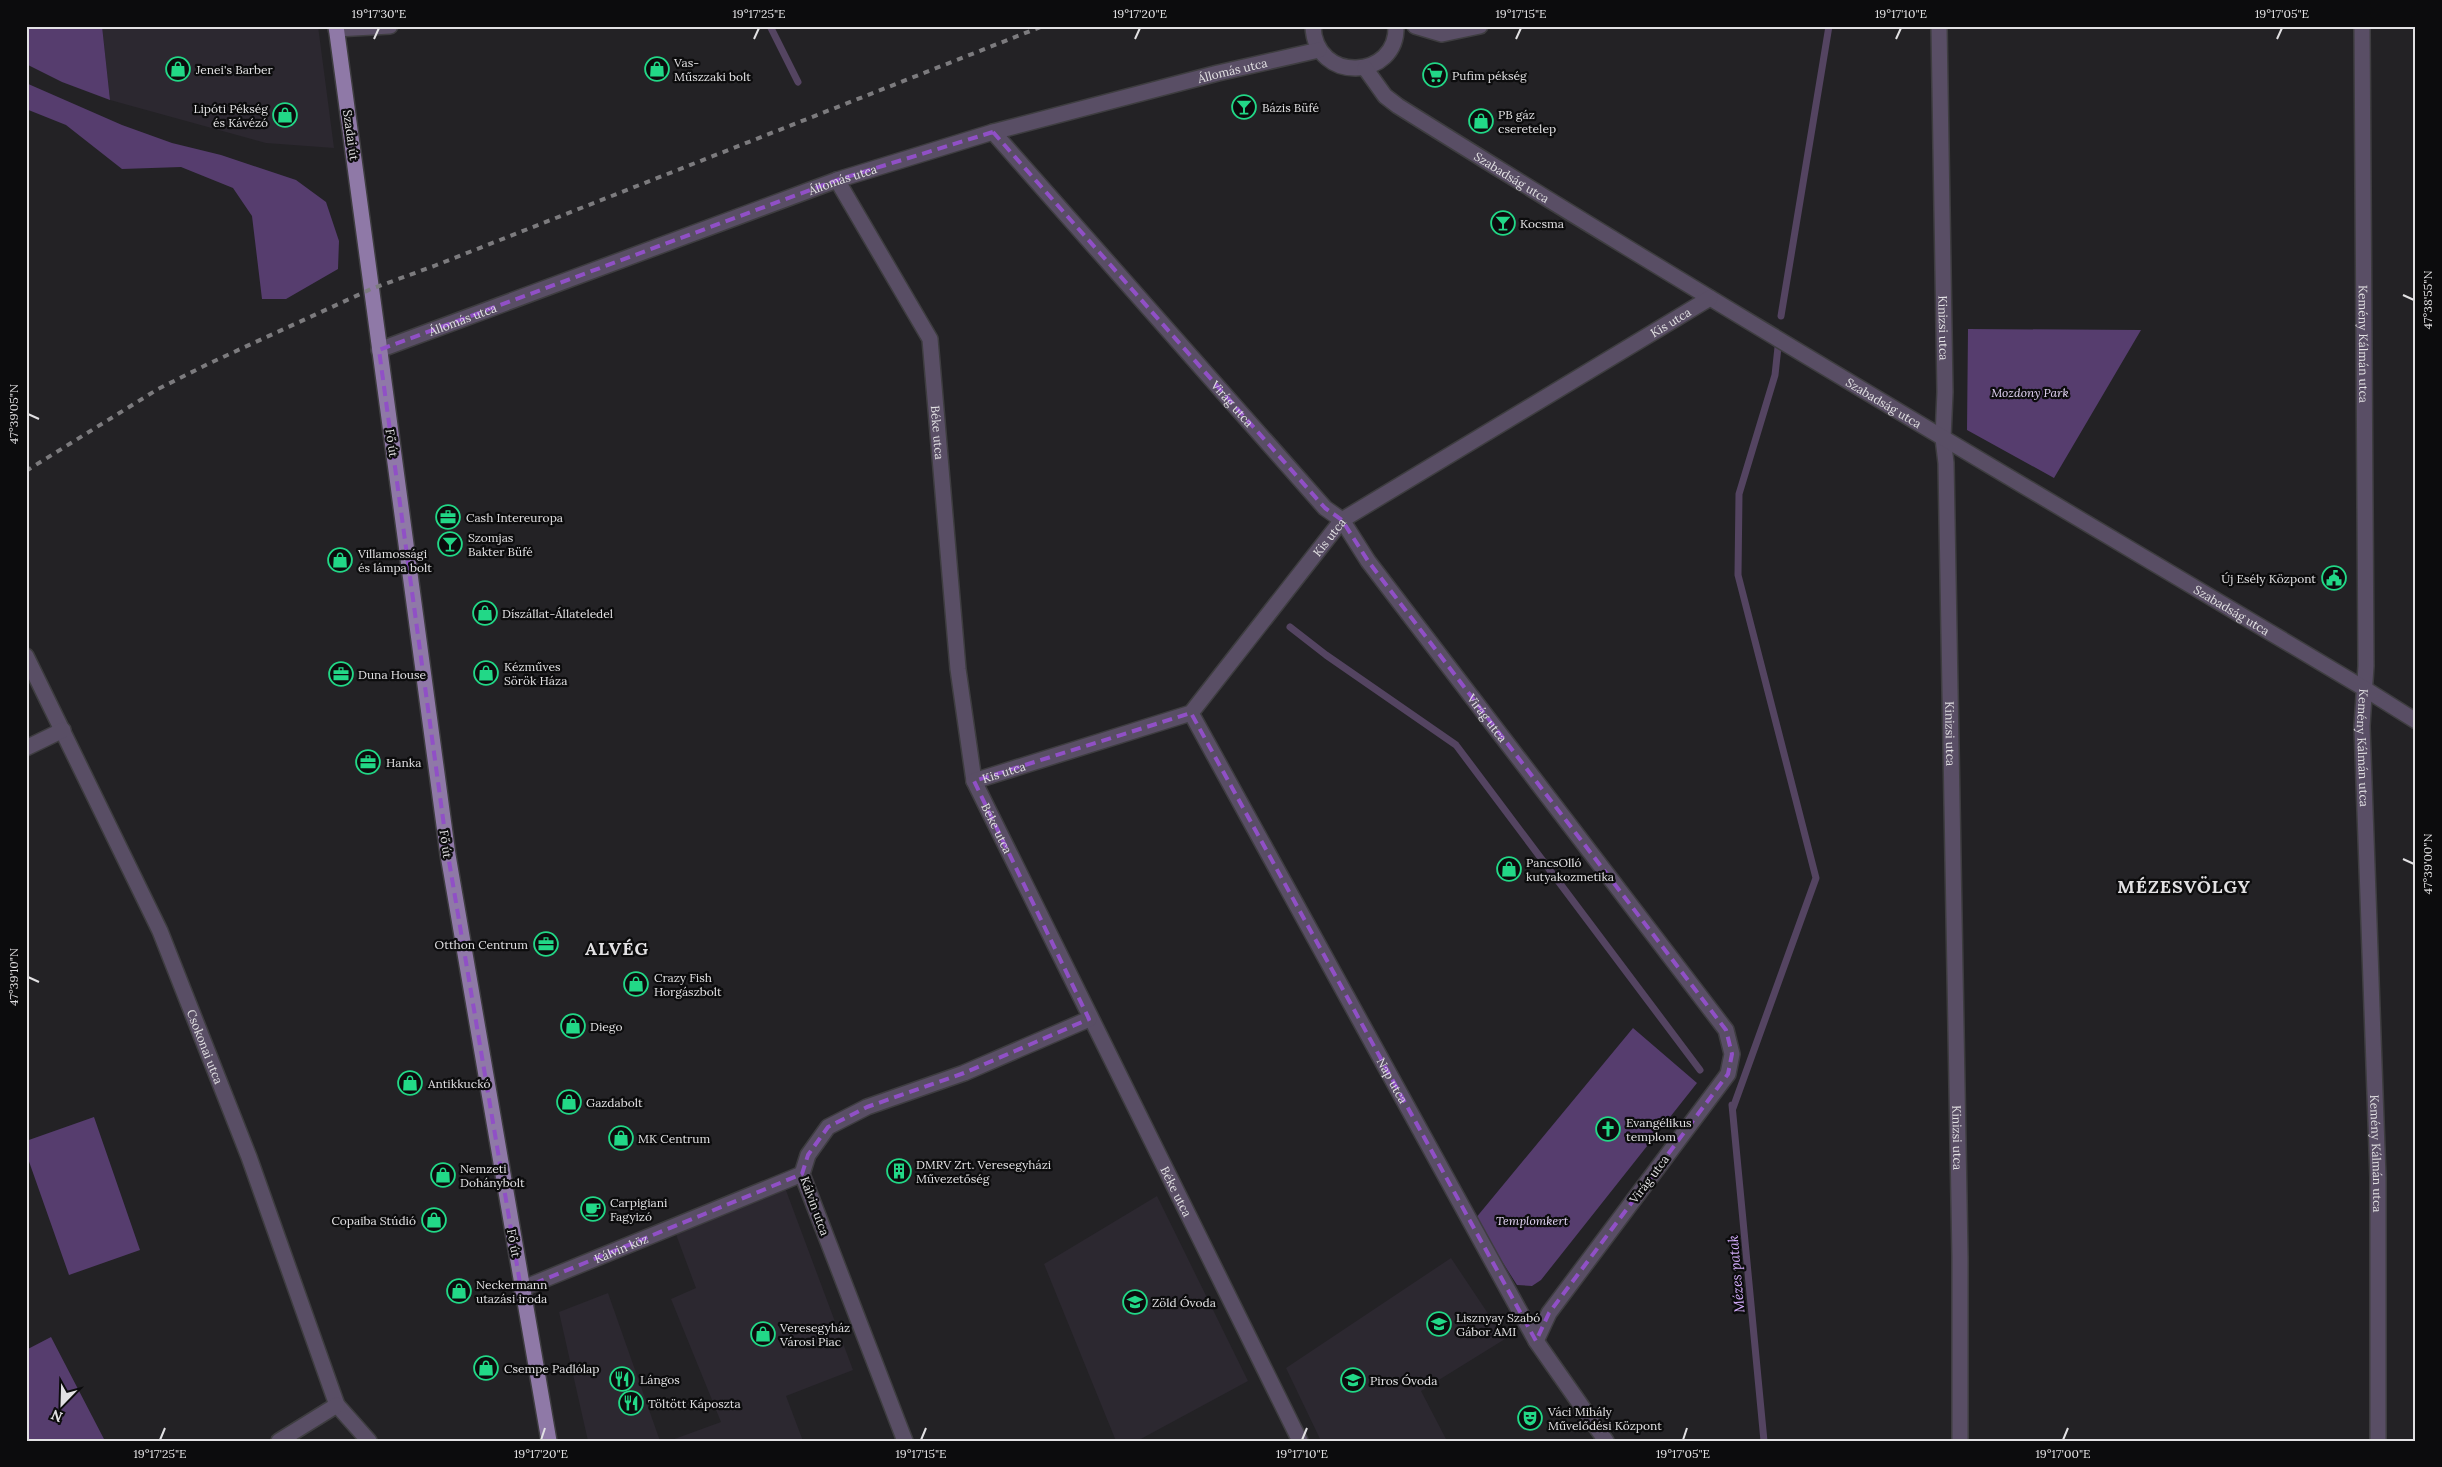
<svg xmlns="http://www.w3.org/2000/svg" width="2442" height="1467" viewBox="0 0 2442 1467" font-family="Lora,serif">
  <rect width="100%" height="100%" fill="#232225"/>
  <path fill="#2c2830" d="M 102,26 L 318,26 L 334,148 L 266,143 L 110,100 Z
    M 784,1185 L 853,1370 L 786,1396 L 803,1441 L 669,1441 L 721,1422 L 671,1299 L 696,1288 L 674,1229 Z
    M 1157,1196 L 1248,1381 L 1137,1441 L 1116,1441 L 1044,1264 Z
    M 1451,1258 L 1505,1339 L 1421,1391 L 1447,1441 L 1321,1441 L 1286,1368 Z
    M 608,1293 L 660,1441 L 588,1441 L 559,1312 Z"/>
  <path fill="#563d6e" d="M 26,26 L 102,26 L 110,100 L 62,82 L 26,64 Z
    M 26,83 L 122,125 L 172,143 L 221,155 L 296,180 L 326,202 L 339,241 L 338,269 L 286,299 L 262,299 L 252,216 L 233,188 L 181,167 L 122,169 L 66,125 L 26,109 Z
    M 1968,329 L 2141,330 L 2054,478 L 1967,430 Z
    M 1633,1028 L 1697,1083 L 1541,1280 L 1532,1286 L 1517,1285 L 1475,1219 Z
    M 94,1117 L 140,1250 L 69,1275 L 26,1153 L 26,1141 Z
    M 51,1337 L 105,1441 L 26,1441 L 26,1350 Z"/>
  <g fill="none" stroke-linecap="round" stroke-linejoin="round">
    <path stroke="#544461" stroke-width="7" d="M 770,26 L 798,82
      M 1781,316 L 1829,26
      M 1290,627 L 1326,655 L 1456,745 L 1700,1070
      M 1732,1105 L 1764,1441
      M 1733,1108 L 1816,878 L 1738,575 L 1739,494 L 1775,375 L 1778,347"/>
    <g stroke="#3e3d40" stroke-width="18">
      <g id="minor">
        <path d="M 1313,26 C 1315,84 1398,80 1396,26"/>
        <path d="M 1415,26 L 1442,34 L 1480,26"/>
        <path id="s1" d="M 1939,26 L 1945,392 L 1943,438 L 1946,463 L 1960,1257 L 1960,1441"/>
        <path id="s2" d="M 2362,26 L 2366,666 L 2362,726 L 2378,1178 L 2378,1441"/>
        <path d="M 336,29 L 390,26"/>
        <path id="s3" d="M 1365,68 L 1385,96 L 1398,106 C 1717,306 2042,496 2365,689 L 2416,721"/>
        <path id="s4" d="M 993,132 L 1325,508 L 1342,520 L 1368,561 L 1726,1030 L 1732,1054 L 1728,1074 L 1549,1313 L 1536,1341"/>
        <path id="s5" d="M 837,180 L 930,339 L 958,669 L 974,781 L 1300,1441"/>
        <path id="s6" d="M 379,350 L 837,180 L 993,132 L 1218,73 L 1319,50"/>
        <path id="s7" d="M 26,656 L 160,931 L 249,1157 L 337,1405 L 369,1441"/>
        <path id="s8" d="M 1191,713 L 1536,1341 L 1606,1441"/>
        <path d="M 26,748 L 63,730"/>
        <path id="s9" d="M 974,781 L 1191,713 L 1342,520 L 1710,298"/>
        <path id="s10" d="M 521,1289 L 802,1174"/>
        <path d="M 279,1441 L 337,1405"/>
        <path d="M 905,1441 L 802,1174 L 808,1155 L 828,1127 L 867,1107 L 964,1073 L 1089,1019"/>
      </g>
    </g>
    <g stroke="#3e3d40" stroke-width="18">
      <path id="major" d="M 336,26 L 448,855 L 549,1441"/>
    </g>
    <use href="#minor" stroke="#594e65" stroke-width="15"/>
    <use href="#major" stroke="#8f79a7" stroke-width="15"/>
    <path stroke="#7c7b7e" stroke-width="4" stroke-dasharray="6 6" stroke-linecap="butt" d="M 26,471 L 158,389 L 210,363 L 371,289 L 434,266 L 1043,26"/>
  </g>
  <path fill="none" stroke="#9050c6" stroke-width="4" stroke-dasharray="10 6" stroke-linejoin="round" d="M 993,132 L 1325,508 L 1342,520 L 1368,561 L 1726,1030 L 1732,1054 L 1728,1074 L 1549,1313 L 1536,1341 L 1191,713 L 974,781 L 1089,1019 L 964,1073 L 867,1107 L 828,1127 L 808,1155 L 802,1174 L 521,1289 L 448,855 L 379,350 L 837,180 Z"/>
  <path fill="none" stroke="#e2e1e3" stroke-width="2" d="M 374,39 L 379,28M 754,39 L 759,28M 1135,39 L 1140,28M 1516,39 L 1521,28M 1896,39 L 1901,28M 2277,39 L 2282,28M 2403,295 L 2414,300M 28,414 L 39,419M 2403,859 L 2414,864M 28,977 L 39,982M 160,1440 L 165,1428M 541,1440 L 545,1428M 921,1440 L 926,1428M 1302,1440 L 1307,1428M 1683,1440 L 1687,1428M 2063,1440 L 2068,1428"/>
  <defs>
    <g id="shop-ring" transform="scale(1.25)"><circle r="9.5" fill="#0c0c0d" stroke="#22d887" stroke-width="1.5"/><path d="M-5-2.5h2.3a2.7 3.5 0 0 1 5.4 0H5L5.5 6h-11ZM-1.5-2.5h3a1.5 2.3 0 0 0-3 0Z" fill="#22d887"/></g>
    <g id="supermarket-ring" transform="scale(1.25)"><circle r="9.5" fill="#0c0c0d" stroke="#22d887" stroke-width="1.5"/><path d="M-6-5.5h2.5l.6 2H6L4.5 2H-2.5L-4.4-4H-6ZM-1.5 3.2a1.3 1.3 0 1 0 .1 0ZM3 3.2a1.3 1.3 0 1 0 .1 0Z" fill="#22d887"/></g>
    <g id="bar-ring" transform="scale(1.25)"><circle r="9.5" fill="#0c0c0d" stroke="#22d887" stroke-width="1.5"/><path d="M-6-5H6L.8 .8V4.5H3.5V6h-7V4.5H-.8V.8Z" fill="#22d887"/></g>
    <g id="office-ring" transform="scale(1.25)"><circle r="9.5" fill="#0c0c0d" stroke="#22d887" stroke-width="1.5"/><path d="M-6-3h4V-5.5h4V-3h4V5H-6ZM-1-4.5V-3h2v-1.5ZM-6 0V1H6V0Z" fill="#22d887"/></g>
    <g id="civic-ring" transform="scale(1.25)"><circle r="9.5" fill="#0c0c0d" stroke="#22d887" stroke-width="1.5"/><path d="M-.6-6.5H3V-4.5H.6V-3L4-1V1h2V6H-6V1h2V-1L-.6-3ZM-1.2 2.5V6h2.4V2.5Z" fill="#22d887"/></g>
    <g id="church-ring" transform="scale(1.25)"><circle r="9.5" fill="#0c0c0d" stroke="#22d887" stroke-width="1.5"/><path d="M-1.2-6h2.4v3.5h3.3v2.4h-3.3V6h-2.4V-.1h-3.3v-2.4h3.3Z" fill="#22d887"/></g>
    <g id="building-ring" transform="scale(1.25)"><circle r="9.5" fill="#0c0c0d" stroke="#22d887" stroke-width="1.5"/><path d="M-4-6H4V6H1V3H-1V6H-4ZM-2.5-4.3h1.7v1.8h-1.7ZM.8-4.3h1.7v1.8H.8ZM-2.5-1h1.7V.8h-1.7ZM.8-1h1.7V.8H.8Z" fill="#22d887"/></g>
    <g id="cafe-ring" transform="scale(1.25)"><circle r="9.5" fill="#0c0c0d" stroke="#22d887" stroke-width="1.5"/><path d="M-5.5-4.5H6V0H3Q3 3.5 0 3.5H-2.5Q-5.5 3.5-5.5 0ZM3-3.2v2h1.7v-2ZM-6 4.5H4V6H-6Z" fill="#22d887"/></g>
    <g id="school-ring" transform="scale(1.25)"><circle r="9.5" fill="#0c0c0d" stroke="#22d887" stroke-width="1.5"/><path d="M0-5L7-2L0 1L-7-2ZM-4 1L0 2.5L4 1V4Q0 6-4 4Z" fill="#22d887"/></g>
    <g id="restaurant-ring" transform="scale(1.25)"><circle r="9.5" fill="#0c0c0d" stroke="#22d887" stroke-width="1.5"/><path d="M-5-6h1v4h1v-4h1v4h1v-4h1v5L-1.5 .5V6h-2V.5L-5-1ZM5-6V6H3V1.5H1.5Q1.5-4 5-6Z" fill="#22d887"/></g>
    <g id="theatre-ring" transform="scale(1.25)"><circle r="9.5" fill="#0c0c0d" stroke="#22d887" stroke-width="1.5"/><path d="M-5-5.5Q0-4 5-5.5V0Q5 5 0 6Q-5 5-5 0ZM-3.3-2.5H-1v1.5H-3.3ZM1-2.5H3.3v1.5H1ZM-2.8 1Q0 5.5 2.8 1Z" fill="#22d887"/></g>
  </defs>
  <g fill-rule="evenodd">
    <use href="#shop-ring" x="178" y="69"/>
    <use href="#shop-ring" x="657" y="69"/>
    <use href="#supermarket-ring" x="1435" y="75"/>
    <use href="#bar-ring" x="1244" y="107"/>
    <use href="#shop-ring" x="285" y="115"/>
    <use href="#shop-ring" x="1481" y="121"/>
    <use href="#bar-ring" x="1503" y="223"/>
    <use href="#office-ring" x="448" y="517"/>
    <use href="#bar-ring" x="450" y="544"/>
    <use href="#shop-ring" x="340" y="560"/>
    <use href="#civic-ring" x="2334" y="578"/>
    <use href="#shop-ring" x="485" y="613"/>
    <use href="#shop-ring" x="486" y="673"/>
    <use href="#office-ring" x="341" y="674"/>
    <use href="#office-ring" x="368" y="762"/>
    <use href="#shop-ring" x="1509" y="869"/>
    <use href="#office-ring" x="546" y="944"/>
    <use href="#shop-ring" x="636" y="984"/>
    <use href="#shop-ring" x="573" y="1026"/>
    <use href="#shop-ring" x="410" y="1083"/>
    <use href="#shop-ring" x="569" y="1102"/>
    <use href="#church-ring" x="1608" y="1129"/>
    <use href="#shop-ring" x="621" y="1138"/>
    <use href="#building-ring" x="899" y="1171"/>
    <use href="#shop-ring" x="443" y="1175"/>
    <use href="#cafe-ring" x="593" y="1209"/>
    <use href="#shop-ring" x="434" y="1220"/>
    <use href="#shop-ring" x="459" y="1291"/>
    <use href="#school-ring" x="1135" y="1302"/>
    <use href="#school-ring" x="1439" y="1324"/>
    <use href="#shop-ring" x="763" y="1334"/>
    <use href="#shop-ring" x="486" y="1368"/>
    <use href="#restaurant-ring" x="622" y="1379"/>
    <use href="#school-ring" x="1353" y="1380"/>
    <use href="#restaurant-ring" x="631" y="1403"/>
    <use href="#theatre-ring" x="1530" y="1418"/>
  </g>
  <g text-anchor="middle" dominant-baseline="central" stroke-width="4.5" stroke-linejoin="round" paint-order="stroke">
    <g font-size="12" fill="#e2e1e3" stroke="#0c0c0d" text-anchor="start">
      <text x="674" y="62">Vas-<tspan x="674" dy="14">Műszzaki bolt</tspan></text>
      <text x="196" y="69">Jenei's Barber</text>
      <text x="1452" y="75">Pufim pékség</text>
      <text x="1262" y="107">Bázis Büfé</text>
      <text x="268" y="108" text-anchor="end">Lipóti Pékség<tspan x="268" dy="14">és Kávézó</tspan></text>
      <text x="1498" y="114">PB gáz<tspan x="1498" dy="14">cseretelep</tspan></text>
      <text x="1520" y="223">Kocsma</text>
      <text x="466" y="517">Cash Intereuropa</text>
      <text x="468" y="537">Szomjas<tspan x="468" dy="14">Bakter Büfé</tspan></text>
      <text x="358" y="553">Villamossági<tspan x="358" dy="14">és lámpa bolt</tspan></text>
      <text x="2316" y="578" text-anchor="end">Új Esély Központ</text>
      <text x="502" y="613">Díszállat-Állateledel</text>
      <text x="504" y="666">Kézműves<tspan x="504" dy="14">Sörök Háza</tspan></text>
      <text x="358" y="674">Duna House</text>
      <text x="386" y="762">Hanka</text>
      <text x="1526" y="862">PancsOlló<tspan x="1526" dy="14">kutyakozmetika</tspan></text>
      <text x="528" y="944" text-anchor="end">Otthon Centrum</text>
      <text x="654" y="977">Crazy Fish<tspan x="654" dy="14">Horgászbolt</tspan></text>
      <text x="590" y="1026">Diego</text>
      <text x="428" y="1083">Antikkuckó</text>
      <text x="586" y="1102">Gazdabolt</text>
      <text x="1626" y="1122">Evangélikus<tspan x="1626" dy="14">templom</tspan></text>
      <text x="638" y="1138">MK Centrum</text>
      <text x="916" y="1164">DMRV Zrt. Veresegyházi<tspan x="916" dy="14">Művezetőség</tspan></text>
      <text x="460" y="1168">Nemzeti<tspan x="460" dy="14">Dohánybolt</tspan></text>
      <text x="610" y="1202">Carpigiani<tspan x="610" dy="14">Fagyizó</tspan></text>
      <text x="416" y="1220" text-anchor="end">Copaiba Stúdió</text>
      <text x="476" y="1284">Neckermann<tspan x="476" dy="14">utazási iroda</tspan></text>
      <text x="1152" y="1302">Zöld Óvoda</text>
      <text x="1456" y="1317">Lisznyay Szabó<tspan x="1456" dy="14">Gábor AMI</tspan></text>
      <text x="780" y="1327">Veresegyház<tspan x="780" dy="14">Városi Piac</tspan></text>
      <text x="504" y="1368">Csempe Padlólap</text>
      <text x="640" y="1379">Lángos</text>
      <text x="1370" y="1380">Piros Óvoda</text>
      <text x="648" y="1403">Töltött Káposzta</text>
      <text x="1548" y="1411">Váci Mihály<tspan x="1548" dy="14">Művelődési Központ</tspan></text>
    </g>
    <g font-size="12" fill="#e2e1e3" stroke="#0c0c0d">
      <text stroke="none"><textPath href="#s6" startOffset="899">Állomás utca</textPath></text>
      <text transform="translate(351 135) rotate(82)">Szadai út</text>
      <text stroke="none"><textPath href="#s3" startOffset="185">Szabadság utca</textPath></text>
      <text stroke="none"><textPath href="#s6" startOffset="494">Állomás utca</textPath></text>
      <text stroke="none"><textPath href="#s6" startOffset="89">Állomás utca</textPath></text>
      <text stroke="none"><textPath href="#s9" startOffset="856">Kis utca</textPath></text>
      <text stroke="none"><textPath href="#s1" startOffset="302">Kinizsi utca</textPath></text>
      <text stroke="none"><textPath href="#s2" startOffset="318">Kemény Kálmán utca</textPath></text>
      <text stroke="none"><textPath href="#s3" startOffset="620">Szabadság utca</textPath></text>
      <text stroke="none"><textPath href="#s4" startOffset="362">Virág utca</textPath></text>
      <text stroke="none"><textPath href="#s5" startOffset="278">Béke utca</textPath></text>
      <text transform="translate(392 443) rotate(82)">Fő út</text>
      <text stroke="none"><textPath href="#s9" startOffset="451">Kis utca</textPath></text>
      <text stroke="none"><textPath href="#s3" startOffset="1025">Szabadság utca</textPath></text>
      <text stroke="none"><textPath href="#s4" startOffset="768">Virág utca</textPath></text>
      <text stroke="none"><textPath href="#s1" startOffset="708">Kinizsi utca</textPath></text>
      <text stroke="none"><textPath href="#s2" startOffset="722">Kemény Kálmán utca</textPath></text>
      <text stroke="none"><textPath href="#s9" startOffset="31">Kis utca</textPath></text>
      <text stroke="none"><textPath href="#s5" startOffset="681">Béke utca</textPath></text>
      <text transform="translate(446 844) rotate(82)">Fő út</text>
      <text stroke="none"><textPath href="#s7" startOffset="430">Csokonai utca</textPath></text>
      <text stroke="none"><textPath href="#s8" startOffset="419">Nap utca</textPath></text>
      <text stroke="none"><textPath href="#s1" startOffset="1112">Kinizsi utca</textPath></text>
      <text stroke="none"><textPath href="#s2" startOffset="1128">Kemény Kálmán utca</textPath></text>
      <text transform="translate(1649 1179) rotate(-53)">Virág utca</text>
      <text stroke="none"><textPath href="#s5" startOffset="1086">Béke utca</textPath></text>
      <text transform="translate(815 1206) rotate(70)">Kálvin utca</text>
      <text transform="translate(514 1243) rotate(80)">Fő út</text>
      <text stroke="none"><textPath href="#s10" startOffset="108">Kálvin köz</textPath></text>
    </g>
    <g font-size="12" font-style="italic" fill="#e4d5f5" stroke="#0c0c0d">
      <text x="2030" y="392">Mozdony Park</text>
      <text x="1532" y="1220">Templomkert</text>
    </g>
    <g font-size="14" font-style="italic" fill="#d3acfb" stroke="#0c0c0d">
      <text transform="translate(1736 1274) rotate(-95)">Mézes patak</text>
    </g>
    <g font-size="18" font-weight="bold" letter-spacing="1" fill="#e2e1e3" stroke="#0c0c0d">
      <text x="2184" y="886">MÉZESVÖLGY</text>
      <text x="617" y="948">ALVÉG</text>
    </g>
  </g>
  <rect width="2442" height="1467" fill="none" stroke="#0c0c0d" stroke-width="55"/>
  <g transform="translate(62 1404) rotate(203)" stroke="#0c0c0d" stroke-width="4" paint-order="stroke">
  <path d="M0-4L9 19L0 12L-9 19Z" fill="#e2e1e3"/>
  <text y="-8" font-size="14" font-weight="bold" text-anchor="middle" fill="#e2e1e3">N</text>
  </g>
  <rect x="28" y="28" width="2386" height="1412" fill="none" stroke="#e2e1e3" stroke-width="2"/>
  <g font-size="12" text-anchor="middle" fill="#e2e1e3">
    <text x="379" y="18">19°17'30"E</text>
    <text x="759" y="18">19°17'25"E</text>
    <text x="1140" y="18">19°17'20"E</text>
    <text x="1521" y="18">19°17'15"E</text>
    <text x="1901" y="18">19°17'10"E</text>
    <text x="2282" y="18">19°17'05"E</text>
    <text transform="translate(2428 300) rotate(-90)" y="4">47°38'55"N</text>
    <text transform="translate(14 414) rotate(-90)" y="4">47°39'05"N</text>
    <text transform="translate(2428 864) rotate(-90)" y="4">47°39'00"N</text>
    <text transform="translate(14 977) rotate(-90)" y="4">47°39'10"N</text>
    <text x="160" y="1458">19°17'25"E</text>
    <text x="541" y="1458">19°17'20"E</text>
    <text x="921" y="1458">19°17'15"E</text>
    <text x="1302" y="1458">19°17'10"E</text>
    <text x="1683" y="1458">19°17'05"E</text>
    <text x="2063" y="1458">19°17'00"E</text>
  </g>
</svg>
